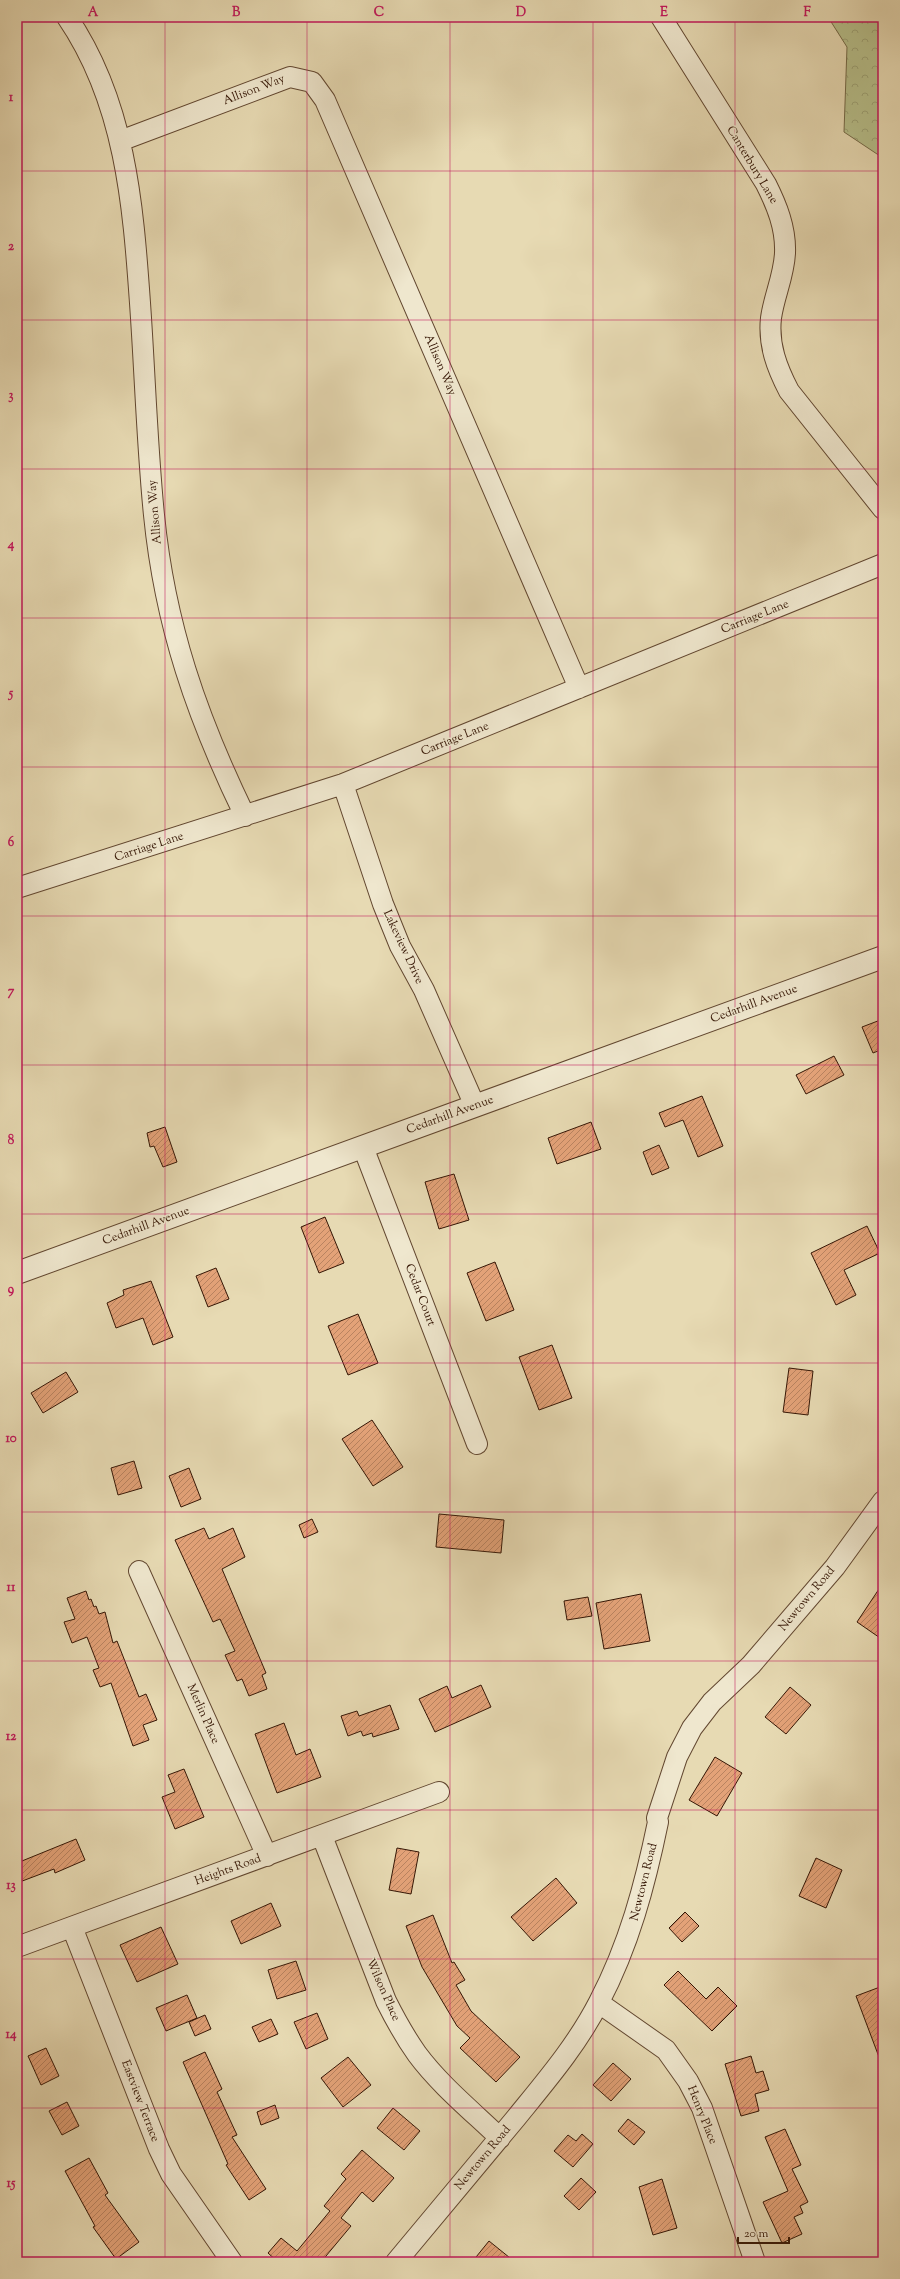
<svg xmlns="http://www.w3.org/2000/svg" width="900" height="2279" viewBox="0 0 900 2279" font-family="'Sorts Mill Goudy',serif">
  <defs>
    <pattern id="forest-crowns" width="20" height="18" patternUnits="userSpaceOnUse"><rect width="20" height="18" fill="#b7bf8b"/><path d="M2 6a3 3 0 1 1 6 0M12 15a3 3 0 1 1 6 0" fill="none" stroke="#9ea376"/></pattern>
    <pattern id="building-hatch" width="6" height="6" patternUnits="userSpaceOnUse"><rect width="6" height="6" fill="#e3a278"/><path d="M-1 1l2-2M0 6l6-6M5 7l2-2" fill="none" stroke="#b98360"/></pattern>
  </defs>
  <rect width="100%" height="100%" fill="#e7dab3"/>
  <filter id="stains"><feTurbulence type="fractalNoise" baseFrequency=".005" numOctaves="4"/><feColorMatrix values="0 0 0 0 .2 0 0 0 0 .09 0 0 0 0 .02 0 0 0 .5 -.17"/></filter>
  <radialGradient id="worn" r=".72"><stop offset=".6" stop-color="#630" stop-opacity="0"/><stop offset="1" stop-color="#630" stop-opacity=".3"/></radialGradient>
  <path fill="url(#forest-crowns)" stroke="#766a48" d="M 828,17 L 883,17 L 883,158 L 844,132 L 847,47 Z"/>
  <path fill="url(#building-hatch)" stroke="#351605" d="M 883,1019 L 883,1049 L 873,1053 L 862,1027 Z
    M 834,1056 L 844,1075 L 806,1094 L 796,1075 Z
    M 702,1096 L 723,1146 L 698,1157 L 683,1120 L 665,1127 L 659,1113 Z
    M 591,1122 L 601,1149 L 557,1164 L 548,1138 Z
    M 165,1127 L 177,1162 L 163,1167 L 154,1146 L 150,1147 L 147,1133 Z
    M 659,1145 L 669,1168 L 652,1175 L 643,1152 Z
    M 454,1174 L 469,1220 L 439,1229 L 425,1182 Z
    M 325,1217 L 344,1263 L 319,1273 L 301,1227 Z
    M 867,1226 L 880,1253 L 844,1270 L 856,1295 L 836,1305 L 811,1253 Z
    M 495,1262 L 514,1310 L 486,1321 L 467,1273 Z
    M 216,1268 L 229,1299 L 208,1307 L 196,1276 Z
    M 151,1281 L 173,1337 L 153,1345 L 143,1318 L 116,1328 L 107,1303 L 124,1295 L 123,1290 Z
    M 358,1314 L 378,1363 L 348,1375 L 328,1326 Z
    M 552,1345 L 572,1398 L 539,1410 L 519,1357 Z
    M 789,1368 L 813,1371 L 808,1415 L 783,1412 Z
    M 66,1372 L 78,1392 L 43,1413 L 31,1393 Z
    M 372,1420 L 403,1467 L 373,1486 L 342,1439 Z
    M 134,1461 L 142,1488 L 118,1495 L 111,1468 Z
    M 189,1468 L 201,1499 L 181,1507 L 169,1476 Z
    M 439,1514 L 504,1520 L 501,1553 L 436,1547 Z
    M 312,1519 L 318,1532 L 304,1538 L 299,1525 Z
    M 204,1528 L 209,1539 L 233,1528 L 245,1557 L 222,1569 L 266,1673 L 262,1675 L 267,1689 L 249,1696 L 242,1679 L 237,1681 L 225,1655 L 235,1651 L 220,1619 L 213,1622 L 175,1540 Z
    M 883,1583 L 883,1640 L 857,1622 Z
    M 86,1591 L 89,1600 L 91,1599 L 94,1607 L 96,1606 L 99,1614 L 105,1612 L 113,1643 L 117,1641 L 139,1697 L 146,1694 L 157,1720 L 143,1725 L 149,1740 L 133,1746 L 111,1683 L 100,1687 L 93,1670 L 99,1668 L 87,1637 L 72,1643 L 64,1622 L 75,1619 L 67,1598 Z
    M 641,1594 L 650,1641 L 604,1649 L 596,1603 Z
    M 588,1597 L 592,1616 L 567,1620 L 564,1601 Z
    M 481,1685 L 491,1707 L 435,1732 L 419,1699 L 447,1686 L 452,1698 Z
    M 790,1687 L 811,1705 L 786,1734 L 765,1717 Z
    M 390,1705 L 399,1729 L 373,1737 L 372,1733 L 363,1736 L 361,1731 L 348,1736 L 341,1716 L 357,1711 L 359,1716 Z
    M 284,1723 L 296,1755 L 310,1749 L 321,1777 L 277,1793 L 255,1734 Z
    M 715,1757 L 742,1773 L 717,1816 L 689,1800 Z
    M 184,1769 L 204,1817 L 175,1829 L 162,1797 L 175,1792 L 168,1775 Z
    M 76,1839 L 85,1860 L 55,1873 L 54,1869 L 17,1883 L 17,1863 Z
    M 397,1848 L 419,1852 L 411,1894 L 389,1890 Z
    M 816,1858 L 842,1870 L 826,1908 L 799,1896 Z
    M 556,1878 L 577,1903 L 533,1941 L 511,1917 Z
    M 271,1903 L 281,1926 L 241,1944 L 231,1921 Z
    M 685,1912 L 699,1926 L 682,1942 L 669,1928 Z
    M 433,1915 L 452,1963 L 454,1962 L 465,1980 L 456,1985 L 471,2011 L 520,2057 L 496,2082 L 460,2048 L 470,2038 L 457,2026 L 422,1967 L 406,1926 Z
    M 161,1927 L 178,1964 L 137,1982 L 120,1945 Z
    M 296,1961 L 306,1990 L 277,1999 L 268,1970 Z
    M 678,1971 L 706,1999 L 718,1987 L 737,2006 L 712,2031 L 664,1985 Z
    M 880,1987 L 883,1995 L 882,2065 L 856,1996 Z
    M 187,1995 L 197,2018 L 166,2031 L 156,2008 Z
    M 317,2013 L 328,2039 L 306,2049 L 294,2022 Z
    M 205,2015 L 211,2029 L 195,2036 L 189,2022 Z
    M 271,2019 L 278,2034 L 259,2042 L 252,2027 Z
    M 46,2048 L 59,2076 L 41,2085 L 28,2056 Z
    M 205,2052 L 222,2089 L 217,2092 L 237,2135 L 232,2137 L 266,2189 L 249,2200 L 226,2165 L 228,2164 L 183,2062 Z
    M 751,2056 L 756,2073 L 763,2071 L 769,2090 L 755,2094 L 759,2111 L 741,2116 L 725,2064 Z
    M 348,2057 L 371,2085 L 343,2107 L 321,2078 Z
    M 613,2063 L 631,2079 L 611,2101 L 593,2085 Z
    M 67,2102 L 79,2126 L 62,2135 L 49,2111 Z
    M 275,2105 L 279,2118 L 261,2125 L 257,2112 Z
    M 393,2108 L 420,2131 L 404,2150 L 377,2128 Z
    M 628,2119 L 645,2132 L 634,2145 L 618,2131 Z
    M 785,2129 L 801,2165 L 792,2169 L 808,2202 L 800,2206 L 803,2213 L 794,2217 L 802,2234 L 782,2243 L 763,2202 L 788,2191 L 765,2137 Z
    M 582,2134 L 593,2144 L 573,2167 L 554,2151 L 568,2135 L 576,2141 Z
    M 362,2150 L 394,2178 L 373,2202 L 362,2192 L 341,2218 L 351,2226 L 321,2262 L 278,2262 L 268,2253 L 281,2238 L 297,2251 L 330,2211 L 324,2206 L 346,2179 L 341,2174 Z
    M 89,2158 L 108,2193 L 105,2195 L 139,2242 L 116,2259 L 93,2227 L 95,2226 L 65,2171 Z
    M 581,2178 L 596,2192 L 579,2210 L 564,2196 Z
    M 662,2179 L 677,2228 L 653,2235 L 639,2187 Z
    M 489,2241 L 515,2262 L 472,2262 Z"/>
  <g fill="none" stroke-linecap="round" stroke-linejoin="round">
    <g stroke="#624730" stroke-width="22">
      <path id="minor" d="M 67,17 C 125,102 133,203 140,303 C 145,374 147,445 154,515 C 165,626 197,717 245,816
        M 661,17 L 766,184 C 777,206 786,228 785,253 C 784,276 774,296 771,318 C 768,345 777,368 789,391 L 883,509
        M 120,141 L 290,77 L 312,82 L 325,100 L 579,688
        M 343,784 L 383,904 L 400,946 L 424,990 L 475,1106
        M 17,888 L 343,784 L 883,564
        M 363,1147 L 477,1444
        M 139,1571 L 267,1856
        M 322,1836 L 386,2001 C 395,2019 405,2037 417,2054 C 440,2085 472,2111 500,2138
        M 72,1927 L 159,2149 L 171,2174 L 232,2262
        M 17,1947 L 439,1792
        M 599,2003 L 666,2050 L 688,2081 L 702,2108 L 755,2262
        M 396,2262 C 436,2214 476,2166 516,2118 C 546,2081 577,2045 599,2002 C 629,1945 645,1885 658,1822 L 657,1818 L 677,1757 L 692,1728 L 712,1702 L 751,1665 L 835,1567 L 883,1501"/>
    </g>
    <g stroke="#624730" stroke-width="24">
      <path id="tertiary" d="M 17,1273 L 883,957"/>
    </g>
    <use href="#minor" stroke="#efe7ce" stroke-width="20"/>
    <use href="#tertiary" stroke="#efe7ce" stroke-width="22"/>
  </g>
  <path fill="none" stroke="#c2185b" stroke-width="1" stroke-opacity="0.55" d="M 165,17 L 165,2262M 307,17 L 307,2262M 450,17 L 450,2262M 593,17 L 593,2262M 735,17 L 735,2262M 17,171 L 883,171M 17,320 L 883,320M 17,469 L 883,469M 17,618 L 883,618M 17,767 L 883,767M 17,916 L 883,916M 17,1065 L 883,1065M 17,1214 L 883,1214M 17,1363 L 883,1363M 17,1512 L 883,1512M 17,1661 L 883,1661M 17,1810 L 883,1810M 17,1959 L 883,1959M 17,2108 L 883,2108"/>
  <g text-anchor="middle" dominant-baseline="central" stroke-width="3" stroke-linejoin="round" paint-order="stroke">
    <g font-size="12" fill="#351605" stroke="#efe7ce">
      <text transform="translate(254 90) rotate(-21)">Allison Way</text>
      <text transform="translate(752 165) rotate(59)">Canterbury Lane</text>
      <text transform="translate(440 365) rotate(67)">Allison Way</text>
      <text transform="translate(155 512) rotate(-95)">Allison Way</text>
      <text transform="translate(755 617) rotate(-22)">Carriage Lane</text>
      <text transform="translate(455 739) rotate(-22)">Carriage Lane</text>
      <text transform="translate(149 847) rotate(-18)">Carriage Lane</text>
      <text transform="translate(403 947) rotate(65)">Lakeview Drive</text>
      <text transform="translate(754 1004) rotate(-20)">Cedarhill Avenue</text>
      <text transform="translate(450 1115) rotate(-20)">Cedarhill Avenue</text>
      <text transform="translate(146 1226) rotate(-20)">Cedarhill Avenue</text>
      <text transform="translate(420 1295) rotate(69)">Cedar Court</text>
      <text transform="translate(807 1599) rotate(-50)">Newtown Road</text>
      <text transform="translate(203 1714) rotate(66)">Merlin Place</text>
      <text transform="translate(228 1870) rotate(-20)">Heights Road</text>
      <text transform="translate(644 1882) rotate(-76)">Newtown Road</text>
      <text transform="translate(383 1990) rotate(66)">Wilson Place</text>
      <text transform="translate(140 2101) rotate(69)">Eastview Terrace</text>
      <text transform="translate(702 2115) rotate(68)">Henry Place</text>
      <text transform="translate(483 2158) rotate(-50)">Newtown Road</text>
    </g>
  </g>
  <rect width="900" height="2279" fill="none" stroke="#e7dab3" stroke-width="44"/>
  <path d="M738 2237v6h51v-6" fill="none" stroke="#351605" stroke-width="2"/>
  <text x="744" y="2237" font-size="12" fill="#351605" stroke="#efe7ce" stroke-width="3" paint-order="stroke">20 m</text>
  <rect x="22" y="22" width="856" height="2235" fill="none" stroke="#c2185b" stroke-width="1.5"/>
  <g font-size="13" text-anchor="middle" font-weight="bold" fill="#c2185b">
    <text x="93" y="16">A</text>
    <text x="236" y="16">B</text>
    <text x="379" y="16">C</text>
    <text x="521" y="16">D</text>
    <text x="664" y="16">E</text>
    <text x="807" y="16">F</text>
    <text x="11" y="101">1</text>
    <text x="11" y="250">2</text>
    <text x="11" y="399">3</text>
    <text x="11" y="548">4</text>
    <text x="11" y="697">5</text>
    <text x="11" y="846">6</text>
    <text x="11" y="995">7</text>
    <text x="11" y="1144">8</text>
    <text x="11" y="1293">9</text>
    <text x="11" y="1442">10</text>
    <text x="11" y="1591">11</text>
    <text x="11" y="1740">12</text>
    <text x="11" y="1889">13</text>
    <text x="11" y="2038">14</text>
    <text x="11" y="2187">15</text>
  </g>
  <rect width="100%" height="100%" filter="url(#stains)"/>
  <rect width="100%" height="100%" fill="url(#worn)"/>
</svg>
